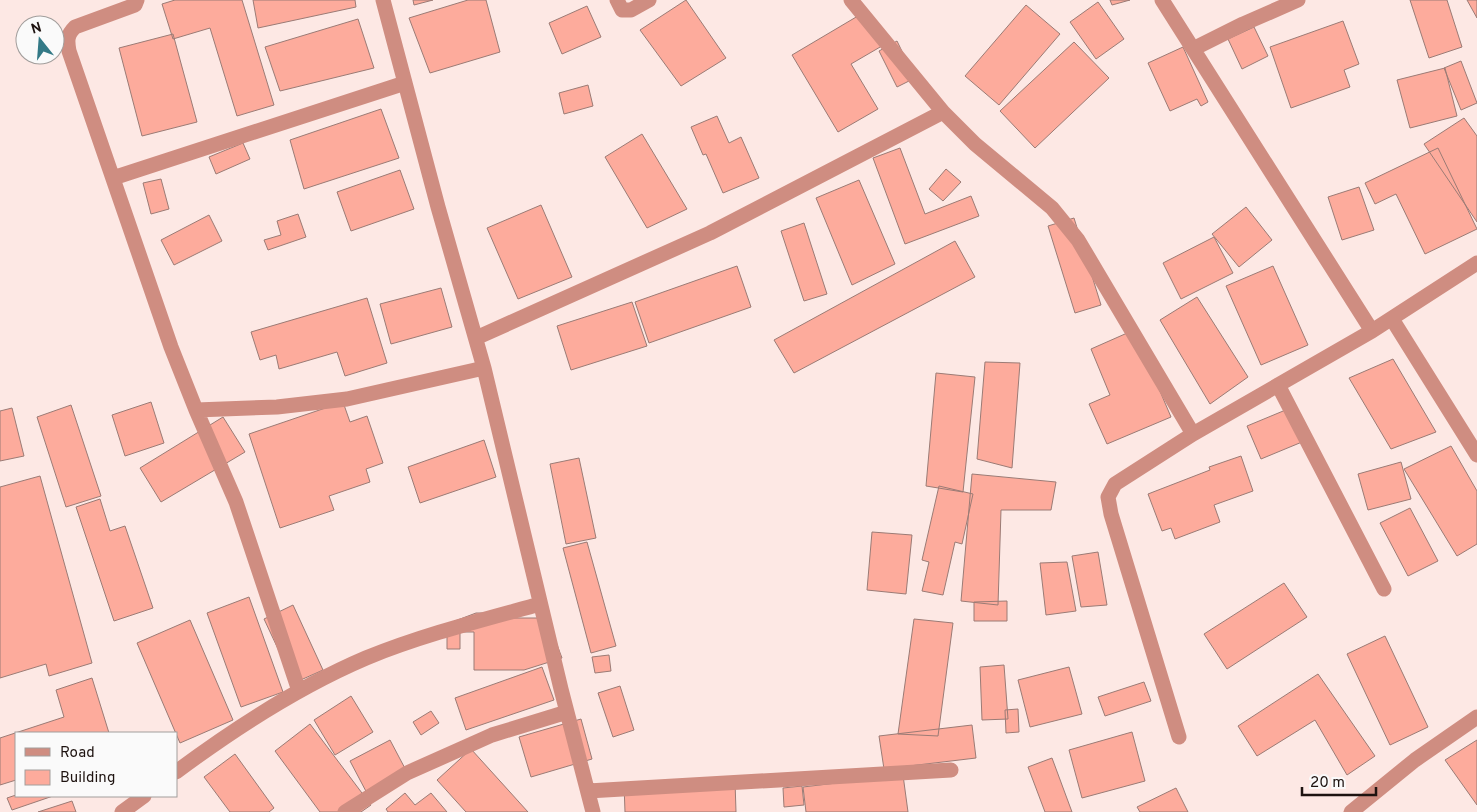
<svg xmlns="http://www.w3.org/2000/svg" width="1477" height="812" viewBox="0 0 1477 812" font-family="Overpass,sans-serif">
  <rect width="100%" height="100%" fill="#fde8e4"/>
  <path fill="#fdab9c" stroke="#9b7b75" d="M 175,0 L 242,0 L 274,105 L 237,116 L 210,28 L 173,39 L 162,4 Z
    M 253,0 L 355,0 L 356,7 L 258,28 Z
    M 413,0 L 433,0 L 414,5 Z
    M 468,0 L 486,0 L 500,52 L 430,73 L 409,18 Z
    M 686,0 L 726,58 L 681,86 L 640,30 Z
    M 1110,0 L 1130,0 L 1112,5 Z
    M 1410,0 L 1447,0 L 1462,47 L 1429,58 Z
    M 1467,0 L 1477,0 L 1477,18 Z
    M 1098,2 L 1124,39 L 1096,59 L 1070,22 Z
    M 1026,5 L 1060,34 L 999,105 L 965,76 Z
    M 587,6 L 601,37 L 562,54 L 549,23 Z
    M 868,10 L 887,43 L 851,64 L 878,109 L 838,132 L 792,55 Z
    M 358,19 L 374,68 L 280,91 L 265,47 Z
    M 1343,21 L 1359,64 L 1344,70 L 1350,87 L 1291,108 L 1270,47 Z
    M 1254,27 L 1268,56 L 1242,69 L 1228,39 Z
    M 173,34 L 197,122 L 142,136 L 119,48 Z
    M 897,41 L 915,78 L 897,87 L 879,51 Z
    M 1074,42 L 1109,78 L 1035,148 L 1000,111 Z
    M 1183,47 L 1208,102 L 1201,106 L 1197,99 L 1170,111 L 1148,63 Z
    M 1461,61 L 1477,103 L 1461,110 L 1444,68 Z
    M 1445,68 L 1457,116 L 1410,128 L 1397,80 Z
    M 588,85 L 593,106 L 564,114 L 559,93 Z
    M 381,109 L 399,158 L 304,189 L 290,140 Z
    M 717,116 L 729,143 L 741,137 L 759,178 L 723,193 L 706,154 L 703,155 L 691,127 Z
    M 1464,118 L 1477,136 L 1477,222 L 1424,144 Z
    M 642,134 L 687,209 L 647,228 L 605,157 Z
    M 243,143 L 250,159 L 216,174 L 209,157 Z
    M 900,148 L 925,214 L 971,196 L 979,216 L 905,244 L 873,158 Z
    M 1438,148 L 1477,229 L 1425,254 L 1396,194 L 1375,204 L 1365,183 Z
    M 946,169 L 961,182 L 943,201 L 929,189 Z
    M 400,170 L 414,209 L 351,231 L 337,192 Z
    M 161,179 L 169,209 L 151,214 L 143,183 Z
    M 859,180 L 895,264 L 852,285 L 816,198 Z
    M 1359,187 L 1374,230 L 1342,240 L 1328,197 Z
    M 541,205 L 572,277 L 518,299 L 487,228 Z
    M 1246,207 L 1272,240 L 1239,267 L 1212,234 Z
    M 298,214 L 306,237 L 268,250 L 264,240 L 281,235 L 277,221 Z
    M 209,215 L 222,241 L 174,265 L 161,240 Z
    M 1074,218 L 1101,305 L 1075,313 L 1048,226 Z
    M 804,223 L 827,294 L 804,301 L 781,231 Z
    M 1214,237 L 1233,273 L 1181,299 L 1163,263 Z
    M 955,241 L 975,277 L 794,373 L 774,340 Z
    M 737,266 L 751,307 L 649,343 L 635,302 Z
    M 1273,266 L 1308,345 L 1261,365 L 1226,286 Z
    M 441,288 L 452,327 L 391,344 L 380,304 Z
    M 1197,297 L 1248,377 L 1210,404 L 1160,320 Z
    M 367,298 L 387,363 L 345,376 L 337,352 L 279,369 L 276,355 L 260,360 L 251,332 Z
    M 632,302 L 647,346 L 571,370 L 557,326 Z
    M 1134,330 L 1171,417 L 1107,444 L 1089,404 L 1110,395 L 1091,349 Z
    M 1393,359 L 1436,432 L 1391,449 L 1349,378 Z
    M 985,362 L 1020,363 L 1012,468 L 977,459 Z
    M 936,373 L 975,377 L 963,492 L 926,486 Z
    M 151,402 L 164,443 L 125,456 L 112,415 Z
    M 343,402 L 350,422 L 367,416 L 383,463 L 366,469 L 370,482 L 329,496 L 334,510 L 280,528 L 249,434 Z
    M 71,405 L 101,496 L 66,507 L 37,417 Z
    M 12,408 L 24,456 L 0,461 L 0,411 Z
    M 1288,409 L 1302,442 L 1261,459 L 1247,426 Z
    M 223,417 L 245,452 L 161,502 L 140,468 Z
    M 484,440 L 496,477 L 420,503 L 408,467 Z
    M 1451,446 L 1477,491 L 1477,544 L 1457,556 L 1404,469 Z
    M 1241,456 L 1253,491 L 1214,505 L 1220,522 L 1175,539 L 1171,528 L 1162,531 L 1148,494 L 1210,470 L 1209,467 Z
    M 579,458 L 596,538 L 566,544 L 550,464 Z
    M 1401,462 L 1411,499 L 1368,510 L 1358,474 Z
    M 972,474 L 1056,482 L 1051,510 L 1001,510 L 998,605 L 961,601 Z
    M 40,476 L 92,663 L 49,676 L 46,664 L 0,678 L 0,487 Z
    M 939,486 L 973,494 L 962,544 L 955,542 L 943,595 L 922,591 L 929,562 L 922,560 Z
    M 100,499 L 110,531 L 125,526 L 153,608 L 114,621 L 76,507 Z
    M 1410,508 L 1438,561 L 1408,576 L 1380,523 Z
    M 872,532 L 912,535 L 906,594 L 867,590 Z
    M 587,542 L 616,646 L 591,653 L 563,548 Z
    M 1098,552 L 1107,605 L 1081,607 L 1072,556 Z
    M 1067,562 L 1076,611 L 1046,615 L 1040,563 Z
    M 1284,583 L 1307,617 L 1227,669 L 1204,634 Z
    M 249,597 L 283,692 L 241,707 L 207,613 Z
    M 1007,601 L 1007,621 L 974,621 L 974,602 Z
    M 293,605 L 323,670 L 294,683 L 264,619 Z
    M 476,613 L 500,613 L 486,618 L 547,618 L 562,658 L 524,670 L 474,670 L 474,632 L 460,632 L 460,649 L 447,649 L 447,624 Z
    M 914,619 L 953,623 L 938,736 L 898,734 Z
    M 190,620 L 233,720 L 180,743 L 137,643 Z
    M 1385,636 L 1428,727 L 1390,745 L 1347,654 Z
    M 609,655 L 611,671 L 595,673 L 592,657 Z
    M 1004,665 L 1008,719 L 982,720 L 980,667 Z
    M 542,667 L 554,700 L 466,730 L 455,698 Z
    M 1069,667 L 1082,714 L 1030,727 L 1018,680 Z
    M 1318,674 L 1375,756 L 1347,775 L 1315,720 L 1257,756 L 1238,726 Z
    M 92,678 L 109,733 L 16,733 L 16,780 L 0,785 L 0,738 L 64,717 L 56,690 Z
    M 1144,682 L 1151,701 L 1105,716 L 1098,697 Z
    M 620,686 L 634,730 L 613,737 L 598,693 Z
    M 351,696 L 373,732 L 335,755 L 314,720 Z
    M 1018,709 L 1019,732 L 1006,733 L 1005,710 Z
    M 431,711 L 439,723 L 421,735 L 413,722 Z
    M 581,719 L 592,759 L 531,777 L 519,737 Z
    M 310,724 L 371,805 L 361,812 L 320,812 L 275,751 Z
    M 972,725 L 976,758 L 884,769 L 879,736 Z
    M 1132,732 L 1145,781 L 1082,798 L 1069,750 Z
    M 390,740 L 409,776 L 369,797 L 350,761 Z
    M 1477,740 L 1477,805 L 1445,760 Z
    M 471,749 L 528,812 L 466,812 L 437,780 Z
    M 235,754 L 274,808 L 269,812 L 230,812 L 204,777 Z
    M 1052,758 L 1072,812 L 1045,812 L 1028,767 Z
    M 903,775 L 908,812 L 806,812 L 803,787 Z
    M 735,781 L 736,812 L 625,812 L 624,784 Z
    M 802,786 L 804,805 L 784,807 L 783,788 Z
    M 1176,788 L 1188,812 L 1140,812 L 1137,807 Z
    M 405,793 L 415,805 L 431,793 L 447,812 L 388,812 L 386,809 Z
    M 16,795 L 16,796 L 53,796 L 12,810 L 7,798 Z
    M 72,801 L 76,812 L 38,812 Z"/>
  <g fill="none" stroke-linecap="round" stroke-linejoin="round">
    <path stroke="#cf8d81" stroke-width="15" d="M 137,0 L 135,5 L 75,27 C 67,35 67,40 69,51 L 171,347 L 196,410 L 236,502 L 299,691
      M 383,0 L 438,207 L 484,368 L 561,689 L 593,812
      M 617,0 L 622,10 L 631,10 L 649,0
      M 851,0 L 943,112 L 975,144 L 1052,208 L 1078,240 L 1193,434
      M 1162,0 L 1372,331
      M 1193,49 L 1243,24 L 1298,0
      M 113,178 L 405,83
      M 1392,319 L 1477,455
      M 476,338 L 710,233 L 943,112
      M 1278,385 L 1384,589
      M 196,410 L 277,407 L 347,399 L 484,368
      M 1179,737 L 1111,514 L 1108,497 L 1115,484 L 1193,434 L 1372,331 L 1477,263
      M 176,772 C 235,728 298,687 366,658 C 422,635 482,620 540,604
      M 588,791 L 951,770
      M 122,812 L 144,796
      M 345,812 L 407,773 L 492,735 L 567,712
      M 1351,812 L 1415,760 L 1477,717"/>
  </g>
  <rect x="15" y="732" width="162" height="65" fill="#fafafa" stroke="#a29e9c"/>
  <rect x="25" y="748" width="25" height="8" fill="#cf8d81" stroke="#a29e9c"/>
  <text x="60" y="757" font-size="15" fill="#1e1310">Road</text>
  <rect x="25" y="770" width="25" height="15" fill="#fdab9c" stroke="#a29e9c"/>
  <text x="60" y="782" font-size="15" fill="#1e1310">Building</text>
  <g transform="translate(40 40) rotate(343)"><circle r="24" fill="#fafafa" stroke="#a29e9c"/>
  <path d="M0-4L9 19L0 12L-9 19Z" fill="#337986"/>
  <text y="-8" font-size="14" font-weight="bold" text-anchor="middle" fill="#1e1310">N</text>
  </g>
  <path d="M1302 787v8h74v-8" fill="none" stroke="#1e1310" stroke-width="2.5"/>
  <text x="1310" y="787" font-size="15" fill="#1e1310" stroke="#fafafa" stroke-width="4" paint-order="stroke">20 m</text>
</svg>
